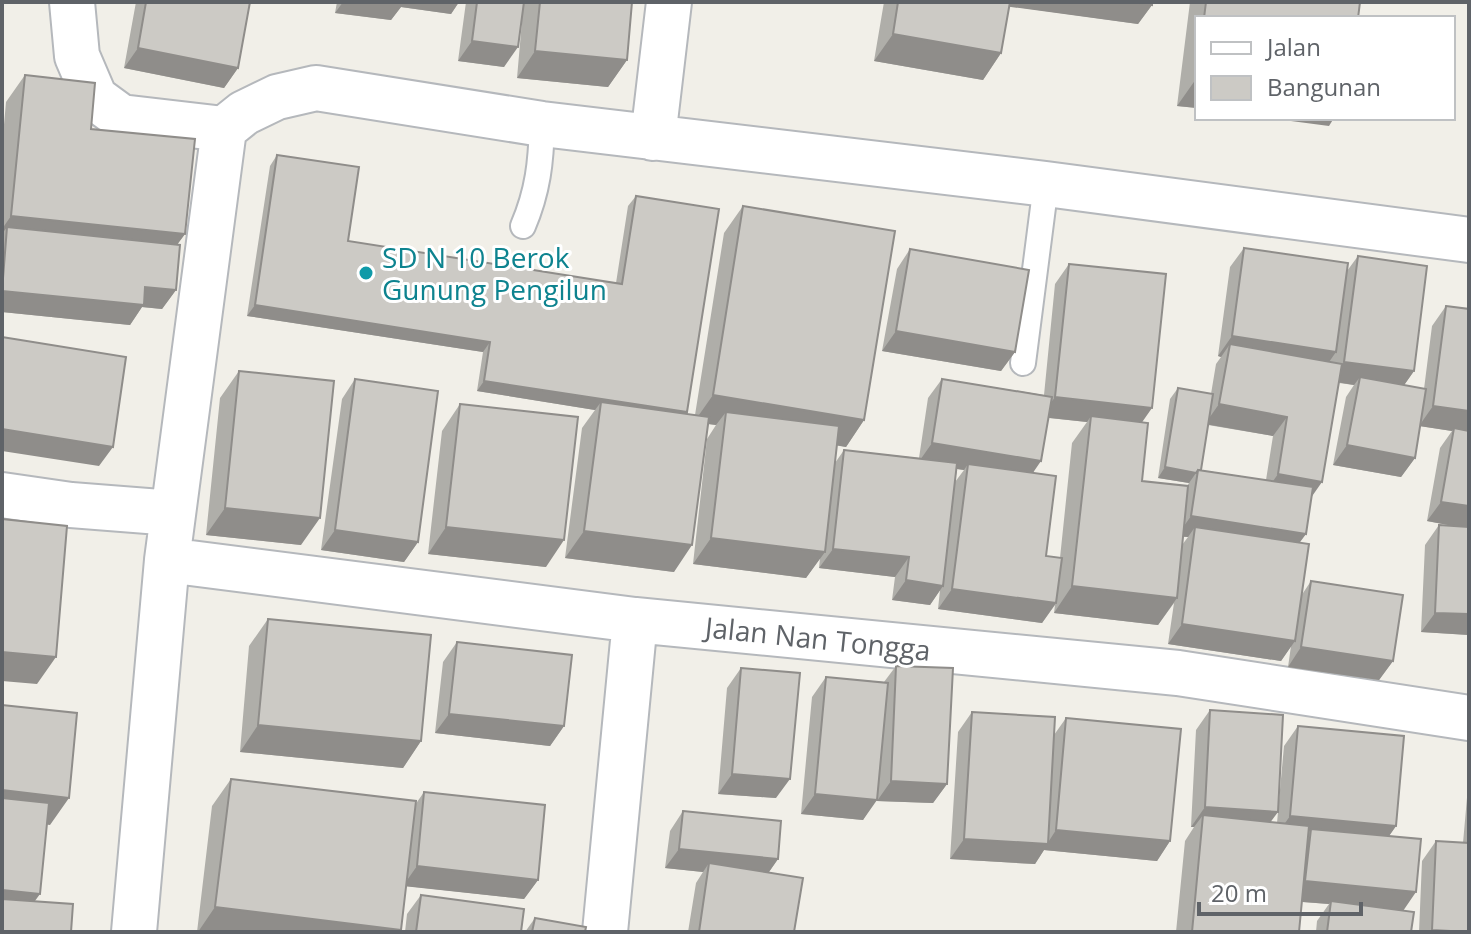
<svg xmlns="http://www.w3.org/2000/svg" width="1471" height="934" viewBox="0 0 1471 934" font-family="'Open Sans',sans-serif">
  <rect width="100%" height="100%" fill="#f1efe8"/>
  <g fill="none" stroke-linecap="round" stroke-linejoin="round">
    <g stroke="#b5b8bc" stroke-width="28">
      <path id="service" d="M 523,226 C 538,191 541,162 542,124
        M 1023,363 L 1046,184"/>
    </g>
    <g stroke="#b5b8bc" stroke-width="48">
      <path id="minor" d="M 72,2 L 77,56 L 95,98 L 121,117 L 224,129
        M 653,138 L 669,2
        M 2,495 L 71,505 L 173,513
        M 167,560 L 635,620 L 1178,673 L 1469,718
        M 134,932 L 167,560 L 224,129 L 244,113 L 277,97 L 316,88 L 542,124 L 1046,184 L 1469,240
        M 605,932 L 635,620"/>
    </g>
    <use href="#service" stroke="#fff" stroke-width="24"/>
    <use href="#minor" stroke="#fff" stroke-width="44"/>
  </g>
  <path fill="#afaea9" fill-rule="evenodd" d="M 136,2 L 250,2 L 238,68 L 224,88 L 124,68 Z
    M 337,2 L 459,2 L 451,14 L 401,7 L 391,20 L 335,13 Z
    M 466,2 L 632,2 L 627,60 L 608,87 L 517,78 L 522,21 L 504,67 L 458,61 Z
    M 884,2 L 1152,2 L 1152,5 L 1138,24 L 1009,6 L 1001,53 L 983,80 L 874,61 Z
    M 1190,2 L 1360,2 L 1358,18 L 1197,18 L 1197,108 L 1177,106 Z
    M 25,75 L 91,129 L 185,234 L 177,244 L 176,290 L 162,309 L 142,307 L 130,325 L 2,312 L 2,147 L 6,102 Z
    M 277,155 L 348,241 L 616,283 L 628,206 L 636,196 L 686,414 L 695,415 L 724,233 L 743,206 L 864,420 L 846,447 L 837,445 L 835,463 L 844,450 L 919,458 L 928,398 L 942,379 L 1044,395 L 1055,284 L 1069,264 L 1142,422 L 1142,481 L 1187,486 L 1189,483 L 1158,478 L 1170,399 L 1178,388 L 1211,394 L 1216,364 L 1221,357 L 1218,356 L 1230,267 L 1244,248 L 1347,271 L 1358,256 L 1414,371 L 1404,385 L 1424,389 L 1432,326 L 1446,306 L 1469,635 L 1421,632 L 1425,545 L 1439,525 L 1453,526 L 1427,521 L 1440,448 L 1452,431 L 1420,426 L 1415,458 L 1401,477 L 1333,465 L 1346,397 L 1354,385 L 1339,383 L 1311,497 L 1306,534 L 1299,542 L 1301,596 L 1311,581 L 1393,661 L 1379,680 L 1288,667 L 1291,646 L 1281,661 L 1168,644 L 1174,603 L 1158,625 L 1054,613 L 1055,605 L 1042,623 L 938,609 L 940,590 L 930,605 L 892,600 L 895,577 L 819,568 L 820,558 L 806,578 L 693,564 L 707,439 L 716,425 L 708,424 L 674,572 L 565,558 L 582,428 L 595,410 L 477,391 L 483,352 L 247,316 L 270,166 ZM 1049,418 L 1087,422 L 1072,443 L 1060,558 L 1046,556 L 1033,473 ZM 1208,425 L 1273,436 L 1266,480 L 1201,470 ZM 957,469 L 964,470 L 955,482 ZM 1183,537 L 1188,537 L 1182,545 Z
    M 910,249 L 1015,352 L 1001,371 L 882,351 L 897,269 Z
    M 239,371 L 301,545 L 206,535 L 220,398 Z
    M 355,379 L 418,542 L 404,562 L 321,550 L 342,399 Z
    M 460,404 L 546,567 L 428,554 L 442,431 Z
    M 268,619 L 421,741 L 403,768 L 240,752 L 249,646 Z
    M 457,642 L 564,726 L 550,746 L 435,733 L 443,662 Z
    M 896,666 L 947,784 L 933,803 L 877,801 L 877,796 L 863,820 L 801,814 L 812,697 L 826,677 L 884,682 Z
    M 741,668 L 776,798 L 718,794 L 727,688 Z
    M 1210,710 L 1271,822 L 1277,823 L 1284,746 L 1298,726 L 1396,826 L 1389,836 L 1403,911 L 1411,932 L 1316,932 L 1317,921 L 1329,904 L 1302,902 L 1299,932 L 1176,932 L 1185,841 L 1194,827 L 1191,827 L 1196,730 Z
    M 972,712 L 1054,735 L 1066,718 L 1170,841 L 1157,861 L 1044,850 L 1035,864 L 950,859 L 958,732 Z
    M 1469,775 L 1469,932 L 1419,932 L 1422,861 L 1436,841 L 1463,843 Z
    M 231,779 L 415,805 L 424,792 L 538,880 L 524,899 L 406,886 L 401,930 L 399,932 L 197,932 L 212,806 Z
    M 683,811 L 778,859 L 769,872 L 794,932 L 688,932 L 696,883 L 703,872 L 665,868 L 670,831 Z
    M 421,895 L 521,932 L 405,932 L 407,914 Z
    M 535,918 L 585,932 L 525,932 Z"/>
  <path fill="#8f8d8a" d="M 343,2 L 459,2 L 451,14 L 401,7 L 391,20 L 335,13 Z
    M 1006,2 L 1133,2 L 1152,5 L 1138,24 L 1004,6 Z
    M 893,34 L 1001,53 L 983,80 L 874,61 Z
    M 472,41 L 518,47 L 504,67 L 458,61 Z
    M 138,48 L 238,68 L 224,88 L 124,68 Z
    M 535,51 L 627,60 L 608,87 L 517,78 Z
    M 1196,79 L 1197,108 L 1177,106 Z
    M 1268,118 L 1334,118 L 1329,126 Z
    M 11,216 L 185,234 L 166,260 L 7,227 L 2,234 L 2,229 Z
    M 145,287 L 176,290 L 162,309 L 142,307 L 130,325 L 2,312 L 2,291 Z
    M 255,305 L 490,342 L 483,352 L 247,316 Z
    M 896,331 L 1015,352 L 1001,371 L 882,351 Z
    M 1232,336 L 1336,352 L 1322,372 L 1230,344 L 1221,357 L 1218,356 Z
    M 1344,362 L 1414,371 L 1400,391 L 1360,377 L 1354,385 L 1330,381 Z
    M 484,381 L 687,412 L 680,423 L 601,402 L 595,410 L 477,391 Z
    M 713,395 L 864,420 L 846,447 L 724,427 L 726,412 L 716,425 L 694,422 Z
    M 1055,397 L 1152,408 L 1138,428 L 1091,416 L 1087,422 L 1041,417 Z
    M 1219,404 L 1287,417 L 1273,436 L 1205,424 Z
    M 1433,406 L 1469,411 L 1469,433 L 1454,428 L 1452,431 L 1419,426 Z
    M 2,429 L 113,447 L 99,466 L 2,451 Z
    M 932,443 L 1041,461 L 1028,480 L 968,464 L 964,470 L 918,463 Z
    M 1347,445 L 1415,458 L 1401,477 L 1333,465 Z
    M 1165,467 L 1196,473 L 1189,483 L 1158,478 Z
    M 1278,474 L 1322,482 L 1308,502 L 1264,494 Z
    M 1441,502 L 1469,506 L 1469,529 L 1427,521 Z
    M 225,508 L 320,518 L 301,545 L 206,535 Z
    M 1191,516 L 1306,534 L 1292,553 L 1195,527 L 1188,537 L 1177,536 Z
    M 446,527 L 564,540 L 546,567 L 428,554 Z
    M 335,530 L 418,542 L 404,562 L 321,550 Z
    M 584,531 L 692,545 L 674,572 L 565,558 Z
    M 711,538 L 825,552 L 806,578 L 693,564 Z
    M 833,549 L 909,557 L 895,577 L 819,568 Z
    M 906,580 L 943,586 L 930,605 L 892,600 Z
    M 1072,586 L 1177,598 L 1158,625 L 1054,613 Z
    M 952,589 L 1056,603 L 1042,623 L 938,609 Z
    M 1435,613 L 1469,614 L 1469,635 L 1421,632 Z
    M 1182,624 L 1295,641 L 1281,661 L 1168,644 Z
    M 1301,647 L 1393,661 L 1379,680 L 1288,667 Z
    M 2,652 L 56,657 L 37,684 L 2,681 Z
    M 449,714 L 564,726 L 550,746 L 435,733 Z
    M 258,725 L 421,741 L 403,768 L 240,752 Z
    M 732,774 L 790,779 L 776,798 L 718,794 Z
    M 891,781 L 947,784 L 933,803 L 877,801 Z
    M 2,790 L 69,798 L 50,825 L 2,819 Z
    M 815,794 L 877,800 L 863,820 L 801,814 Z
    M 1205,807 L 1278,812 L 1264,831 L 1203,815 L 1194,827 L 1191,827 Z
    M 1290,816 L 1396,826 L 1382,846 L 1311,829 L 1304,839 L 1276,836 Z
    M 1056,830 L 1170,841 L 1157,861 L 1044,850 L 1035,864 L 950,859 L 964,839 L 1047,844 Z
    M 679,849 L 778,859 L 764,879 L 709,863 L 703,872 L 665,868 Z
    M 417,866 L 538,880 L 524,899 L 403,886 Z
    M 1305,881 L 1416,892 L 1403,911 L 1331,901 L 1329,904 L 1291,901 Z
    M 2,890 L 40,894 L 21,920 L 2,918 Z
    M 215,907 L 401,930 L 399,932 L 198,932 Z"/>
  <path fill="#cccac5" stroke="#8f8d8a" stroke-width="2" d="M 146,2 L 250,2 L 238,68 L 138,48 Z
    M 477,2 L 524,2 L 518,47 L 472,41 Z
    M 540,2 L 632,2 L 627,60 L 535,51 Z
    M 898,2 L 1010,2 L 1001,53 L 893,34 Z
    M 1133,2 L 1152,2 L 1152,5 Z
    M 1206,2 L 1360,2 L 1358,18 L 1204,18 Z
    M 25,75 L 95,83 L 91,129 L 195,139 L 185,234 L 11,216 Z
    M 277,155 L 359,167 L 348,241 L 622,284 L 636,196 L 719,209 L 687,412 L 484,381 L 490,342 L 255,305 Z
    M 743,206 L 895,231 L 864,420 L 713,395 Z
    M 7,227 L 180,245 L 176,290 L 145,287 L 144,305 L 2,291 Z
    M 1244,248 L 1348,263 L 1336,352 L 1232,336 Z
    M 910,249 L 1029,270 L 1015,352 L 896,331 Z
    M 1358,256 L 1427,266 L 1414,371 L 1344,362 Z
    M 1069,264 L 1166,274 L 1152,408 L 1055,397 Z
    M 1446,306 L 1469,309 L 1469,411 L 1433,406 Z
    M 2,337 L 126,357 L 113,447 L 2,429 Z
    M 1230,344 L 1342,364 L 1322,482 L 1278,474 L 1287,417 L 1219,404 Z
    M 239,371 L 334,381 L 320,518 L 225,508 Z
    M 1360,377 L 1426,389 L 1415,458 L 1347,445 Z
    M 355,379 L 438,391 L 418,542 L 335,530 Z
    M 942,379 L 1052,397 L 1041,461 L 932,443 Z
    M 1178,388 L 1213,394 L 1201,470 L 1198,470 L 1196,473 L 1165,467 Z
    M 601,402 L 709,417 L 692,545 L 584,531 Z
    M 460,404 L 578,417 L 564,540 L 446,527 Z
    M 726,412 L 839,426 L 825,552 L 711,538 Z
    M 1091,416 L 1148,423 L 1142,481 L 1188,486 L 1177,598 L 1072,586 Z
    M 1454,428 L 1469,431 L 1469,506 L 1441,502 Z
    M 844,450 L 957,463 L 943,586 L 906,580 L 909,557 L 833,549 Z
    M 968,464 L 1056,476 L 1046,556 L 1062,558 L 1056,603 L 952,589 Z
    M 1198,470 L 1313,487 L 1306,534 L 1191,516 Z
    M 2,519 L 67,526 L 56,657 L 2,652 Z
    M 1439,525 L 1469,527 L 1469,614 L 1435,613 Z
    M 1195,527 L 1309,544 L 1295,641 L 1182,624 Z
    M 1311,581 L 1403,595 L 1393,661 L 1301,647 Z
    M 268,619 L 431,635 L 421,741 L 258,725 Z
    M 457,642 L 572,655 L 564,726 L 449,714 Z
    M 896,666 L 953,668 L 947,784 L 891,781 Z
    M 741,668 L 800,673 L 790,779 L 732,774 Z
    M 826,677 L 888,683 L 877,800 L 815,794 Z
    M 2,705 L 77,713 L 69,798 L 2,790 Z
    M 1210,710 L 1283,715 L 1278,812 L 1205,807 Z
    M 972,712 L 1055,717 L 1048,844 L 964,839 Z
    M 1066,718 L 1181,729 L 1170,841 L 1056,830 Z
    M 1298,726 L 1404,736 L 1396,826 L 1290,816 Z
    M 231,779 L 416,801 L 401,930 L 215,907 Z
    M 424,792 L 545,805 L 538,880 L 417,866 Z
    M 2,798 L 49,803 L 40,894 L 2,890 Z
    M 683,811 L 781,821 L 778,859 L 679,849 Z
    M 1203,815 L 1309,826 L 1299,932 L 1192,932 Z
    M 1311,829 L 1421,839 L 1416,892 L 1305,881 Z
    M 1436,841 L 1469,843 L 1469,932 L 1432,930 Z
    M 709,863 L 803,878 L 794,932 L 699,932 Z
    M 421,895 L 524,909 L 521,932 L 416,932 Z
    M 2,899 L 73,904 L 71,932 L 2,932 Z
    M 1331,901 L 1414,912 L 1411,932 L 1327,932 Z
    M 535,918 L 586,927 L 585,932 L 532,932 Z"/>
  <circle fill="#0f9aa8" stroke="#fff" stroke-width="3" cx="366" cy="273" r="8"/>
  <g text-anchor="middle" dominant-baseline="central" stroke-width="6" stroke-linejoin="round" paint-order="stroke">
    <g font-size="28" fill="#0d838f" stroke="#fff" text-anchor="start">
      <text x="382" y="257">SD N 10 Berok<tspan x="382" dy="32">Gunung Pengilun</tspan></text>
    </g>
    <g font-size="28" fill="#5f6368" stroke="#fff">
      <text transform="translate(818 638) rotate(6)">Jalan Nan Tongga</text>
    </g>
  </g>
  <rect width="1471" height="934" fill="none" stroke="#5f6368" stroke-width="8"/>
  <rect x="1195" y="16" width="260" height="104" fill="#ffffff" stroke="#bfc1c3" stroke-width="2"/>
  <rect x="1211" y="42" width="40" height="12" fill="#ffffff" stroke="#bfc1c3" stroke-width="2"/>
  <text x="1267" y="56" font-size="24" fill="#5f6368">Jalan</text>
  <rect x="1211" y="76" width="40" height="24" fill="#cccac5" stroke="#bfc1c3" stroke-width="2"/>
  <text x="1267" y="96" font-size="24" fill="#5f6368">Bangunan</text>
  <path d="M1199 902v12h162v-12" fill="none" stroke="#5f6368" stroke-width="4"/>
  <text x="1211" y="902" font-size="24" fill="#5f6368" stroke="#ffffff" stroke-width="6" paint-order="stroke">20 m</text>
</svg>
